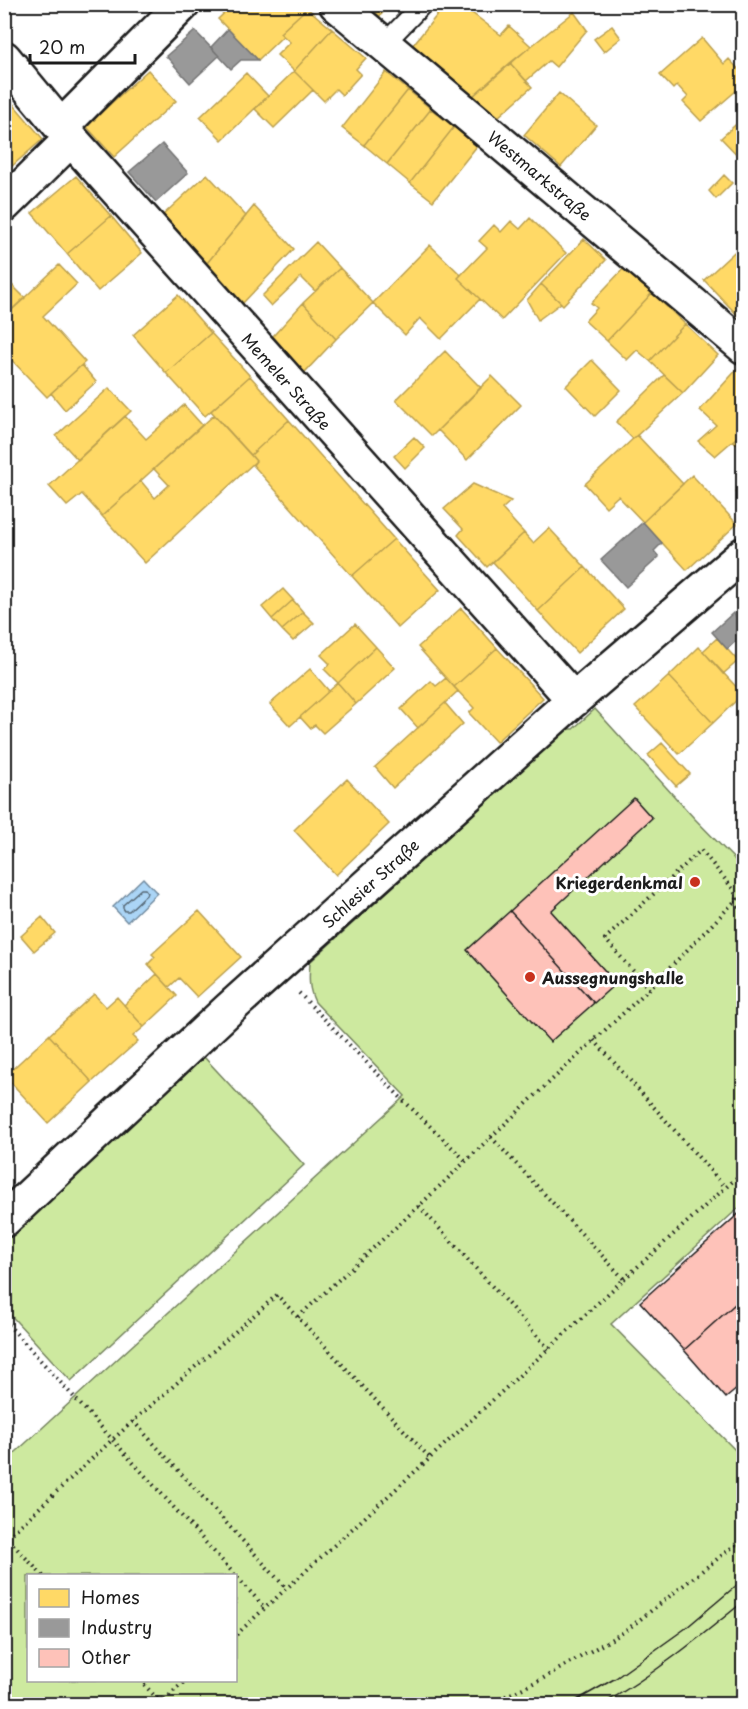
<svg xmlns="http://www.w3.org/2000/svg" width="748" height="1709" viewBox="0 0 748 1709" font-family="'Playpen Sans',sans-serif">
  <rect width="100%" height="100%" fill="#fff"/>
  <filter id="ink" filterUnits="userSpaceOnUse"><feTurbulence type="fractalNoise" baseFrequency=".0167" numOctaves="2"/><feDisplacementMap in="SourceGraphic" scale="12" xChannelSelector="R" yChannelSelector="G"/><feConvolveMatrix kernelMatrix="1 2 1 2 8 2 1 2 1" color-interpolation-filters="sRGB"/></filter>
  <g filter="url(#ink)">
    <path fill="#cde99f" stroke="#74825e" stroke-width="1.5" fill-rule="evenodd" d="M 595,709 L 694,818 L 743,868 L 743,1204 L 611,1324 L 743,1458 L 743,1704 L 5,1704 L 5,1462 L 405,1096 L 315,1002 C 308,988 309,977 310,962 L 567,729 L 573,729 ZM 28,1576 L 236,1576 L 236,1680 L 28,1680 Z
      M 204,1057 L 304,1165 L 71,1381 L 5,1309 L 5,1242 Z"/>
    <path fill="#abd5f6" stroke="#728b9f" stroke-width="1.5" d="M 143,878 L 157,893 L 127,922 L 113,907 Z"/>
    <path fill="#ffd966" stroke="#bba050" stroke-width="1.5" d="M 234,4 L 304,4 L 307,8 L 280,33 L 283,36 L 258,60 L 218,19 Z
      M 366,4 L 390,4 L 380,16 Z
      M 446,4 L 460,4 L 501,35 L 509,26 L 531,46 L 473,96 L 412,46 Z
      M 307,8 L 332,29 L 294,71 L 277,55 L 290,42 L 280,33 Z
      M 574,12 L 587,30 L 556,67 L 549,61 L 526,81 L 510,63 Z
      M 612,26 L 621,38 L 604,52 L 594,39 Z
      M 332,29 L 366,58 L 356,69 L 361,74 L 342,95 L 336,89 L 324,101 L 294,71 Z
      M 702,38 L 724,64 L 729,59 L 744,75 L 744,84 L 701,121 L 683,102 L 688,97 L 677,85 L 673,89 L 660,75 Z
      M 510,63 L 532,87 L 498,117 L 473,96 Z
      M 148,70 L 176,101 L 114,157 L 86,126 Z
      M 294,71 L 313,90 L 274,128 L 255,109 Z
      M 386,72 L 408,90 L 364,145 L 342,128 Z
      M 246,73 L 268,96 L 222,140 L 200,117 Z
      M 408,90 L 431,109 L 387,164 L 364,145 Z
      M 559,93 L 596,125 L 561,167 L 524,135 Z
      M 9,99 L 43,139 L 4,173 L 4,103 Z
      M 431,109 L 454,127 L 410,183 L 387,164 Z
      M 744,117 L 744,162 L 721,138 Z
      M 454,127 L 477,146 L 433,201 L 410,183 Z
      M 207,174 L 246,216 L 207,263 L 163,215 Z
      M 724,175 L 732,183 L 716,199 L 709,191 Z
      M 76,176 L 111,216 L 67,254 L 32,213 Z
      M 254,206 L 294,249 L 243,303 L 207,263 Z
      M 111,216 L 142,253 L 98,291 L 67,254 Z
      M 530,218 L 566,253 L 502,320 L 458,278 L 487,248 L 479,241 L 494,225 L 501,232 L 511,221 L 520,229 Z
      M 584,239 L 606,260 L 563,305 L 541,284 Z
      M 316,242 L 340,268 L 315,291 L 301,277 L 271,306 L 262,296 Z
      M 744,243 L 744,321 L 743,321 L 704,280 Z
      M 430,245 L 461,275 L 458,278 L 480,299 L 441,339 L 420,318 L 405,335 L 373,303 Z
      M 59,265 L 77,284 L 43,316 L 85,362 L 47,397 L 4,352 L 4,317 Z
      M 625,267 L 652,293 L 607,341 L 585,321 L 597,308 L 591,303 Z
      M 340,268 L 373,303 L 336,339 L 303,303 Z
      M 4,277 L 25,298 L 4,317 Z
      M 541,284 L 561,303 L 538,320 L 527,300 Z
      M 652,293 L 685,324 L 650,361 L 637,350 L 627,360 L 607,341 Z
      M 178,295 L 211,333 L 166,373 L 133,335 Z
      M 303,303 L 336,339 L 304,373 L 273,336 Z
      M 685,324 L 718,355 L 683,393 L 650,361 Z
      M 211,333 L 250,376 L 205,416 L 166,373 Z
      M 445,351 L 481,388 L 432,436 L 396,400 Z
      M 592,360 L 621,390 L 595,416 L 566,386 Z
      M 82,365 L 96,382 L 65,410 L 51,393 Z
      M 740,366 L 744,369 L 744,431 L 715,456 L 698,441 L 716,425 L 700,410 Z
      M 664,375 L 683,393 L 633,439 L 616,422 Z
      M 250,376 L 289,420 L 251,455 L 211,411 Z
      M 492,376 L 521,405 L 467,460 L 438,430 Z
      M 109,388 L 131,411 L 78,460 L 56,436 Z
      M 184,405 L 202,425 L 102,516 L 82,494 L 67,506 L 49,486 L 125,416 L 146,439 Z
      M 214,415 L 256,461 L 145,563 L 102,516 L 141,481 L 155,498 L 169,485 L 154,469 Z
      M 289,420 L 394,539 L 352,576 L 253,465 L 256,461 L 251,455 Z
      M 744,431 L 744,450 L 733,441 Z
      M 637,435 L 683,484 L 643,522 L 618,496 L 606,507 L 585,484 Z
      M 414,437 L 425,448 L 405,468 L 394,456 Z
      M 692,475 L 737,524 L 687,570 L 643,522 Z
      M 473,484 L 511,501 L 502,509 L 524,533 L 487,567 L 458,535 L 463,529 L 444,509 Z
      M 744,485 L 744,500 L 736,492 Z
      M 549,528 L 585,567 L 538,611 L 493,562 L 524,533 L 533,543 Z
      M 394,539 L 440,590 L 398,628 L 352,576 Z
      M 585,567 L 624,609 L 577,653 L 538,611 Z
      M 283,589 L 293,600 L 272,619 L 262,607 Z
      M 293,600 L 303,612 L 282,630 L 272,619 Z
      M 461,608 L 497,648 L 454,687 L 418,647 Z
      M 303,612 L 314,623 L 293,641 L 282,630 Z
      M 355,624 L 376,647 L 338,683 L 324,669 L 330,664 L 321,655 Z
      M 717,638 L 738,661 L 723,674 L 703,651 Z
      M 376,647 L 395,668 L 356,704 L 338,683 Z
      M 699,647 L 743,694 L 713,723 L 669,676 Z
      M 497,648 L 543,698 L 496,742 L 469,713 L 474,708 L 454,687 Z
      M 310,669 L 329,691 L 290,726 L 270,704 Z
      M 669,676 L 713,723 L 679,754 L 635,707 Z
      M 446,678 L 458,691 L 418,728 L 401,709 L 431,681 L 436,686 Z
      M 338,683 L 356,704 L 323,733 L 315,725 L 310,728 L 300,717 Z
      M 445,703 L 463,724 L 393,788 L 375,767 Z
      M 662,743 L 690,774 L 676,786 L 648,755 Z
      M 347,779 L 389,824 L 336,875 L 294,830 Z
      M 199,911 L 241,957 L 197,997 L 179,978 L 169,987 L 148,964 L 155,957 L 152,954 Z
      M 42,917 L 55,933 L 34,951 L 21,936 Z
      M 157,974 L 177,996 L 144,1027 L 124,1005 Z
      M 94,994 L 106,1007 L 117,997 L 144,1027 L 133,1036 L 138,1041 L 92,1082 L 49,1035 Z
      M 49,1035 L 92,1082 L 48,1123 L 5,1076 Z"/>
    <path fill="#999" stroke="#747474" stroke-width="1.5" d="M 228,29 L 258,60 L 241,60 L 231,69 L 219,56 L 211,47 Z
      M 195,31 L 219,56 L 190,83 L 166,56 Z
      M 162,144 L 188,173 L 156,202 L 129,172 Z
      M 643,522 L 662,543 L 654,551 L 659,557 L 626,587 L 601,560 Z
      M 733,613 L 744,625 L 744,634 L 727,649 L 712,632 Z"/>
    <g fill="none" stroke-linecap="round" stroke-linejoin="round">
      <path stroke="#556673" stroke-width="1.5" d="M 141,889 L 145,889 L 147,892 L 146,895 L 129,911 L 125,911 L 123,908 L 123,905 Z"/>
    </g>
    <path fill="#fec2b9" stroke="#1c1c1c" stroke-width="1.5" d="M 634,798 L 652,818 L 551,911 L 616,983 L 594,1003 L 510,911 Z
      M 510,911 L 594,1003 L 550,1042 L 467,950 Z
      M 744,1209 L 744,1296 L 684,1350 L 640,1302 Z
      M 744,1296 L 744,1383 L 726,1398 L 684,1350 Z"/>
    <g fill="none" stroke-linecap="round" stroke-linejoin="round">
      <g stroke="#1c1c1c" stroke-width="22">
        <path id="service" d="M 383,45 L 423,4"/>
      </g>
      <g stroke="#1c1c1c" stroke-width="38">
        <path id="minor" d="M 336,4 L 744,347
          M 4,58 L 71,139 L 574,700
          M 61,127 L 183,4
          M 4,205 L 71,139
          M 4,1220 L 228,1010 L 569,704 L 744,554"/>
      </g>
      <path stroke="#1c1c1c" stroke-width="4" stroke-dasharray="1.5 4.5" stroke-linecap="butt" d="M 734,902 L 744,913
        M 299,993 L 404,1101 L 465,1160
        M 594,1040 L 725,1187
        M 491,1137 L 649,989 L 737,899 L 734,890 L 701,850 L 605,939 L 649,989
        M 419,1206 L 549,1349
        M 624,1279 L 744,1171
        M 298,1317 L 419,1206 L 491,1137 L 624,1279 L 430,1458
        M 4,1320 L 265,1608 L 236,1635
        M 133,1421 L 286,1588
        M 43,1576 L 7,1538 L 113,1439 L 277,1295 L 430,1458 L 265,1608
        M 140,1680 L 161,1703 L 186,1680
        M 489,1704 L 542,1679 L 624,1632 L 744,1538"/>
      <use href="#service" stroke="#fff" stroke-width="18"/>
      <use href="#minor" stroke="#fff" stroke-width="33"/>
      <path stroke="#1c1c1c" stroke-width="1.5" d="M 570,1704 L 616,1678 L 686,1628 L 744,1579
        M 603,1704 C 653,1675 699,1638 744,1601"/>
    </g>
  </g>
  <g fill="#c8321e" stroke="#fff" stroke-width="2">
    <circle cx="695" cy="882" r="6"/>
    <circle cx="530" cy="977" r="6"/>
  </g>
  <g text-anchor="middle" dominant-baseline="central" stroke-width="6" stroke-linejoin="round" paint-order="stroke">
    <g font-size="16" fill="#1c1c1c" stroke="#fff">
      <text transform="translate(540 175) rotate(40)">Westmarkstraße</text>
      <text transform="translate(287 381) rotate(48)">Memeler Straße</text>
      <text transform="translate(370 883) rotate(-42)">Schlesier Straße</text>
    </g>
    <g font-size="16" font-weight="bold" fill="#1c1c1c" stroke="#fff" text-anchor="end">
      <text x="683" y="882">Kriegerdenkmal</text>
      <text x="542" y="977" text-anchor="start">Aussegnungshalle</text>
    </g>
  </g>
  <rect width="748" height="1709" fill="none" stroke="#fff" stroke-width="24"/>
  <rect x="12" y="12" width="724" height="1685" fill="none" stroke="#1c1c1c" stroke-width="2" filter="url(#ink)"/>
  <rect x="27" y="1574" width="210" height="108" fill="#ffffff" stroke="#a4a4a4" stroke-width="1.5"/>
  <rect x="39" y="1589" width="30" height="18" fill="#ffd966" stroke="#a4a4a4" stroke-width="1.5"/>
  <text x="81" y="1604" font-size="18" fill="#1c1c1c">Homes</text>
  <rect x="39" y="1619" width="30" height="18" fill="#999999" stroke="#a4a4a4" stroke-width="1.5"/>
  <text x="81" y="1634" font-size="18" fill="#1c1c1c">Industry</text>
  <rect x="39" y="1649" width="30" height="18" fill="#fec2b9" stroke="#a4a4a4" stroke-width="1.5"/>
  <text x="81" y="1664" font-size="18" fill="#1c1c1c">Other</text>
  <path d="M30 54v9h105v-9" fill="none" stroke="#1c1c1c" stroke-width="3"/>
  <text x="39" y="54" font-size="18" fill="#1c1c1c" stroke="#ffffff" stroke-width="4.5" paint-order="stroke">20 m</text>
</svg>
